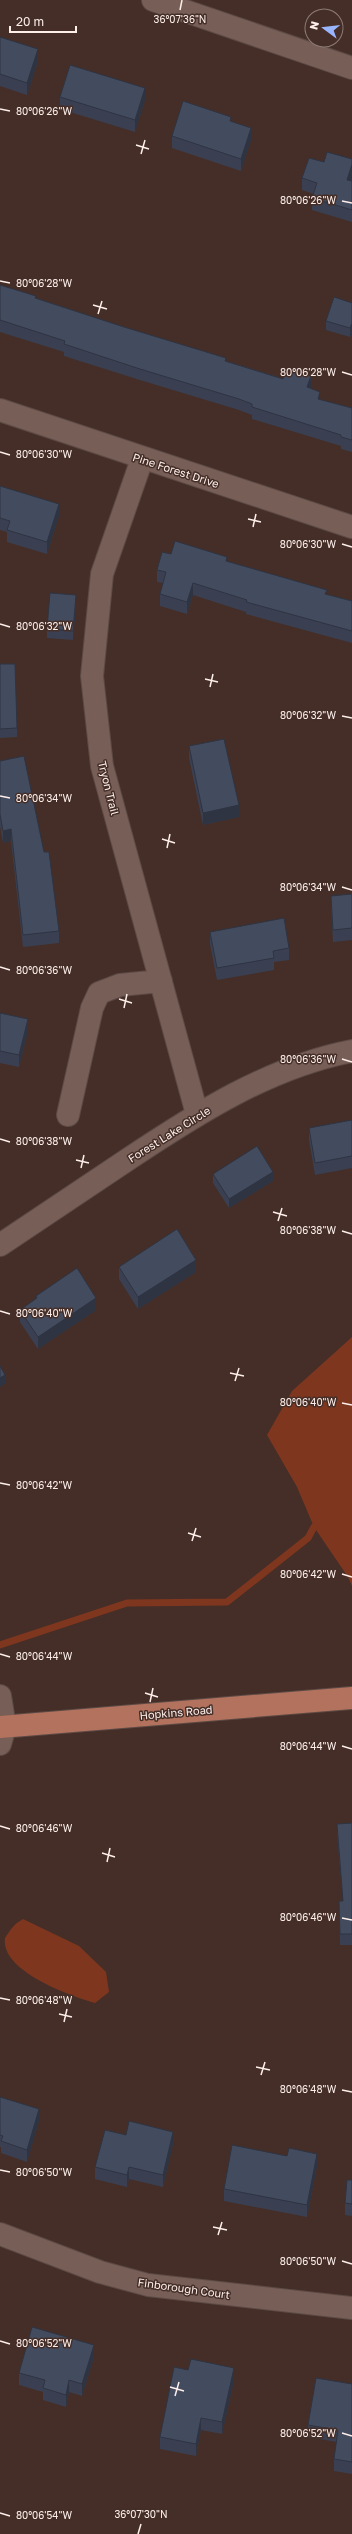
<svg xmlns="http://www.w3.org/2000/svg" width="352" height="2534" viewBox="0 0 352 2534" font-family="'Golos Text',sans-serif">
  <rect width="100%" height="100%" fill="#442e27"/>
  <path fill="#7e361f" d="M 352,1337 L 352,1586 L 348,1577 L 314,1527 L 297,1487 L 267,1435 L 292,1391 Z
    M 23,1919 L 79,1946 L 106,1972 L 109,1992 L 95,2003 C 74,1997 0,1972 5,1938 C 11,1929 14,1924 23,1919 Z"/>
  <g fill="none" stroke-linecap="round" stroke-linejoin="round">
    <path stroke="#7e361f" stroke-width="7" d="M 0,1645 L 127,1603 L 227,1602 L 308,1538 L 314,1527"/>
    <g stroke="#5d4a45" stroke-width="24">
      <path id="minor" d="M 153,0 L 352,68
        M 0,410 L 352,527
        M 142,459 L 102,574 L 92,676 L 102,766 L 197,1114
        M 68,1115 L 92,1008 L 99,993 L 120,985 L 161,981
        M 0,1245 C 42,1217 84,1189 127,1160 C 196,1114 269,1067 352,1051
        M 0,1696 L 5,1727 L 0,1744
        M 0,2234 L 100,2272 L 148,2285 L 352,2308"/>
    </g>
    <g stroke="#5d4a45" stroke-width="24">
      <path id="major" d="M 0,1727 L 352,1698"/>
    </g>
    <use href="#minor" stroke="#775e56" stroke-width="22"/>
    <use href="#major" stroke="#b2725e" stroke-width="22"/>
  </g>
  <path fill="#3a4052" d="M 0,37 L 38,61 L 27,95 L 0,86 Z
    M 60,97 L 145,100 L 135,132 L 60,109 Z
    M 231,121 L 251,140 L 241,171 L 172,148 L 172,136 Z
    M 302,178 L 352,181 L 352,222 L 312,210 L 312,198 L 314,194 L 302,190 Z
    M 0,285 L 36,298 L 226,361 L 311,387 L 310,388 L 320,400 L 352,408 L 352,452 L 341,449 L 341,446 L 252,419 L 252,415 L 239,410 L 140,380 L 64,356 L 64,352 L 0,332 Z
    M 352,303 L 352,332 L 350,337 L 326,330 L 326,321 Z
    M 0,486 L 59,516 L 47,554 L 7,542 L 7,532 L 0,530 Z
    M 171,554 L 227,561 L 327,595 L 352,601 L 352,643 L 246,614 L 246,612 L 193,595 L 187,614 L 160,606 L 160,594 L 163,583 L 157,582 L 157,570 Z
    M 76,604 L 73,640 L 47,638 L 47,629 Z
    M 0,664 L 17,728 L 17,737 L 0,738 Z
    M 189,746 L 239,817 L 203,825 L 189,758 Z
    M 0,761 L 59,931 L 59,943 L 23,947 L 11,841 L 3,843 L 0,826 Z
    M 352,894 L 352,940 L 333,942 L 331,908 L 331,896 Z
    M 210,932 L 289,948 L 289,960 L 274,962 L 274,970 L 217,980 L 210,944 Z
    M 0,1013 L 28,1031 L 19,1067 L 0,1063 Z
    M 352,1120 L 352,1168 L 315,1175 L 309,1140 L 309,1128 Z
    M 213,1174 L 273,1181 L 229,1208 L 213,1183 Z
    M 119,1267 L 196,1272 L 138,1309 L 119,1279 Z
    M 36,1296 L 96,1310 L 38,1349 L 20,1322 L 20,1310 L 36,1299 Z
    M 352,1823 L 352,1945 L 340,1945 L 339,1901 L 343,1901 L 337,1835 L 337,1824 Z
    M 0,2097 L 39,2121 L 27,2162 L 1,2153 L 1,2147 L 0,2147 Z
    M 126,2135 L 173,2144 L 163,2187 L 129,2179 L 127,2187 L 95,2179 L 95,2167 Z
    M 317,2166 L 307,2217 L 224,2201 L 224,2189 Z
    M 352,2180 L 352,2216 L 345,2215 L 345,2203 Z
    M 94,2357 L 82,2396 L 69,2392 L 66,2407 L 43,2400 L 43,2392 L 19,2385 L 19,2373 Z
    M 188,2370 L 234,2380 L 222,2434 L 201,2430 L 196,2456 L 160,2449 L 160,2437 Z
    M 352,2384 L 352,2474 L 334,2471 L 334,2459 L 337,2442 L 308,2437 L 308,2425 Z"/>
  <path fill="#2f3442" d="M 38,49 L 38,61 L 27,95 L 27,83 Z
    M 145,88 L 145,100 L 135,132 L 135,120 Z
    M 251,128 L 251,140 L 241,171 L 241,159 Z
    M 352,164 L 352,176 L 347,192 L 347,180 Z
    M 352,323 L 352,332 L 350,337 L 350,328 Z
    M 311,376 L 311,387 L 307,399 L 307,387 Z
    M 320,392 L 320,403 L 318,399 Z
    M 59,504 L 59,516 L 47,554 L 47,542 Z
    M 193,583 L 193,595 L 187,614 L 187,602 Z
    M 76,595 L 76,604 L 73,640 L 73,631 Z
    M 239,805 L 239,817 L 203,825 L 203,813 Z
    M 11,829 L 11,841 L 3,843 L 3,831 Z
    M 28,1019 L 28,1031 L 19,1067 L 19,1055 Z
    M 273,1172 L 273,1181 L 229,1208 L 229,1199 Z
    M 196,1260 L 196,1272 L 138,1309 L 138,1297 Z
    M 96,1298 L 96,1310 L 38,1349 L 38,1337 Z
    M 5,1375 L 5,1384 L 0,1387 L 0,1378 Z
    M 39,2109 L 39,2121 L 27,2162 L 27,2150 Z
    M 173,2132 L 173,2144 L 163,2187 L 163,2175 Z
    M 317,2154 L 317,2166 L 307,2217 L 307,2205 Z
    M 129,2167 L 129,2179 L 127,2187 L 127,2175 Z
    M 94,2345 L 94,2357 L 82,2396 L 82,2384 Z
    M 234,2368 L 234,2380 L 222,2434 L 222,2422 Z
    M 69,2380 L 69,2392 L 66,2407 L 66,2395 Z
    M 201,2418 L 201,2430 L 196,2456 L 196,2444 Z"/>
  <path fill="#434b5f" stroke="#2f3442" d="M 0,37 L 38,49 L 27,83 L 0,74 Z
    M 70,65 L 145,88 L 135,120 L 60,97 Z
    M 183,101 L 231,117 L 230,121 L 251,128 L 241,159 L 172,136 Z
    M 327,152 L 352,159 L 352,164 L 347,180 L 352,181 L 352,210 L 312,198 L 317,183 L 302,178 L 309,158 L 324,162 Z
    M 0,285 L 36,296 L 35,298 L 124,327 L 226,358 L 225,361 L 283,379 L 287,368 L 311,376 L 307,387 L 320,392 L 318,399 L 352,408 L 352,440 L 341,437 L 341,435 L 252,407 L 252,404 L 239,399 L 140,369 L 64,344 L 65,341 L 0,320 Z
    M 334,297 L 352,303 L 352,323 L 350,328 L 326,321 Z
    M 0,486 L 59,504 L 47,542 L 7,530 L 10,521 L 0,518 Z
    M 175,541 L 227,557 L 226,561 L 327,590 L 325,594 L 352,601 L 352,631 L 246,602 L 247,600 L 193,583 L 187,602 L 160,594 L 166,572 L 157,570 L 162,552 L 171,554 Z
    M 50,593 L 76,595 L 73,631 L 47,629 Z
    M 0,664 L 15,664 L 17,728 L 0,729 Z
    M 224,739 L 239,805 L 203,813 L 189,746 Z
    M 24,756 L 44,852 L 49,852 L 59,931 L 23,935 L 11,829 L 3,831 L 0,814 L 0,761 Z
    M 352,894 L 352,928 L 333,930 L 331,896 Z
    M 284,918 L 289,948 L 273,951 L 274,958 L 217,968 L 210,932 Z
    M 0,1013 L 28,1019 L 19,1055 L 0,1051 Z
    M 352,1120 L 352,1156 L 315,1163 L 309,1128 Z
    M 257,1146 L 273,1172 L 229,1199 L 213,1174 Z
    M 177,1229 L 196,1260 L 138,1297 L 119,1267 Z
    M 77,1268 L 96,1298 L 38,1337 L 20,1310 L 37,1298 L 36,1296 Z
    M 0,1366 L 5,1375 L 0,1378 Z
    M 352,1823 L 352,1934 L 340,1934 L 339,1901 L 343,1901 L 337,1824 Z
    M 0,2097 L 39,2109 L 27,2150 L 1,2141 L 3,2136 L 0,2135 Z
    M 129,2121 L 173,2132 L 163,2175 L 129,2167 L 127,2175 L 95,2167 L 105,2130 L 126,2135 Z
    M 232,2145 L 287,2156 L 289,2148 L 317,2154 L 307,2205 L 224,2189 Z
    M 347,2180 L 352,2180 L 352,2204 L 345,2203 Z
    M 32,2327 L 94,2345 L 82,2384 L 69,2380 L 66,2395 L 43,2388 L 45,2380 L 19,2373 Z
    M 191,2359 L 234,2368 L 222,2422 L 201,2418 L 196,2444 L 160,2437 L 174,2367 L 188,2370 Z
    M 316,2378 L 352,2384 L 352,2462 L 334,2459 L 338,2430 L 308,2425 Z"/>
  <path fill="none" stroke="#feefeb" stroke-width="1.5" d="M 180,10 L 182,0M 0,109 L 10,111M 136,145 L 149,149M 141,154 L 145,140M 342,201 L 352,203M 0,281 L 10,283M 93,305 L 107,309M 98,314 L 102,301M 342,372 L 352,375M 0,452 L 10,455M 248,519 L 261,522M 253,527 L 256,514M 342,544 L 352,547M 0,624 L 10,627M 205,679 L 218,682M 210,687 L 213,674M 342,716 L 352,718M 0,796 L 10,798M 162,839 L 175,843M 167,848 L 170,834M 342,887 L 352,890M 0,967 L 10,970M 119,999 L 132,1003M 124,1008 L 127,994M 342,1059 L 352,1062M 0,1139 L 10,1142M 76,1160 L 89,1163M 81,1168 L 84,1155M 273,1212 L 287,1216M 278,1221 L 282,1208M 342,1231 L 352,1234M 0,1311 L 10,1314M 230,1373 L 244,1376M 235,1381 L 239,1368M 342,1403 L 352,1405M 0,1483 L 10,1485M 188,1533 L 201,1537M 192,1541 L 196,1528M 342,1574 L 352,1577M 0,1654 L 10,1657M 145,1693 L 158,1697M 150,1702 L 153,1688M 342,1746 L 352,1749M 0,1826 L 10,1829M 102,1853 L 115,1857M 107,1862 L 110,1848M 342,1918 L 352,1920M 0,1998 L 10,2000M 59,2014 L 72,2017M 64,2022 L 67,2009M 256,2067 L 270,2070M 261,2075 L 265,2062M 342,2090 L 352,2092M 0,2170 L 10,2172M 213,2227 L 227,2230M 218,2235 L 222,2222M 342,2261 L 352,2264M 0,2341 L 10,2344M 170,2387 L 184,2391M 175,2396 L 179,2382M 342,2433 L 352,2436M 0,2513 L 10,2516M 138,2534 L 141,2524"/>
  <g text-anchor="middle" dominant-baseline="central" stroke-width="3" stroke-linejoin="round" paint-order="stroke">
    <g font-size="11" fill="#feefeb" stroke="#442e27">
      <text transform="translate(176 470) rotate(18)">Pine Forest Drive</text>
      <text transform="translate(109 788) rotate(76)">Tryon Trail</text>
      <text transform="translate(169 1134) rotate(-32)">Forest Lake Circle</text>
      <text transform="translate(176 1712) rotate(-5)">Hopkins Road</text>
      <text transform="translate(184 2288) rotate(8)">Finborough Court</text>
    </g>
  </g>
  <g font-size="10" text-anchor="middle" fill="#feefeb" stroke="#442e27" stroke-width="3" stroke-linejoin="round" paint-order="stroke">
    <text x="180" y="23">36°07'36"N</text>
    <text x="44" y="115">80°06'26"W</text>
    <text x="308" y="204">80°06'26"W</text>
    <text x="44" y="287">80°06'28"W</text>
    <text x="308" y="376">80°06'28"W</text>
    <text x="44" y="458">80°06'30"W</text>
    <text x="308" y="548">80°06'30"W</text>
    <text x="44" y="630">80°06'32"W</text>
    <text x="308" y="719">80°06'32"W</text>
    <text x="44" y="802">80°06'34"W</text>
    <text x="308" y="891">80°06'34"W</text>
    <text x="44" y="974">80°06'36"W</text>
    <text x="308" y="1063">80°06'36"W</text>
    <text x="44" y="1145">80°06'38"W</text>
    <text x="308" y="1234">80°06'38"W</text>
    <text x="44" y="1317">80°06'40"W</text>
    <text x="308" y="1406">80°06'40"W</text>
    <text x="44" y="1489">80°06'42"W</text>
    <text x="308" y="1578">80°06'42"W</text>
    <text x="44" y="1660">80°06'44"W</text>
    <text x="308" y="1750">80°06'44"W</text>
    <text x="44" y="1832">80°06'46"W</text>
    <text x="308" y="1921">80°06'46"W</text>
    <text x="44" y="2004">80°06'48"W</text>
    <text x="308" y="2093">80°06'48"W</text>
    <text x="44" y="2176">80°06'50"W</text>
    <text x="308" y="2265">80°06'50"W</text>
    <text x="44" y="2347">80°06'52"W</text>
    <text x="308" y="2437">80°06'52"W</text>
    <text x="141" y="2518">36°07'30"N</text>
    <text x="44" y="2519">80°06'54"W</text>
  </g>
  <g transform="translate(324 28) rotate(285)"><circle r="19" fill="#442e27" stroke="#8e7b75"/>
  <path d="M0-3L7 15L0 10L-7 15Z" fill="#99b5fd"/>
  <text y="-6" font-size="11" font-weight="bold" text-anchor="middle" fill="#feefeb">N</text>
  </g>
  <path d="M10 26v6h66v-6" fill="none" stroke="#feefeb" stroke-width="2"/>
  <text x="16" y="26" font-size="12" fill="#feefeb" stroke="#442e27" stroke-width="3" paint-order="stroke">20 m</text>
</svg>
